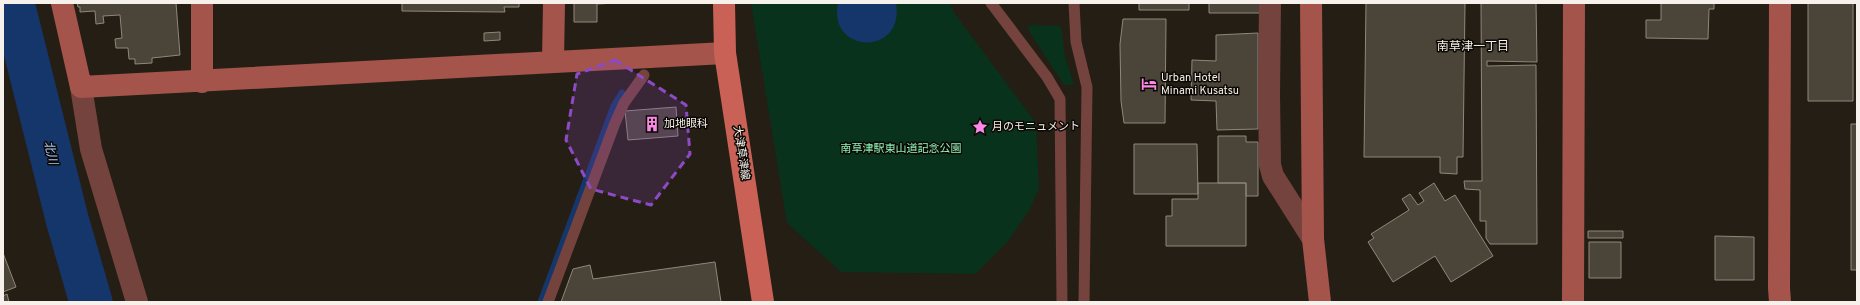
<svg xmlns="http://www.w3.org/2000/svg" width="1860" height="305" viewBox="0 0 1860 305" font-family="Overpass,'Noto Sans JP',sans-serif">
  <rect width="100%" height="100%" fill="#251e14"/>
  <path fill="#08321c" d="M 751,3 L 950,3 L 955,14 L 1036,123 L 1039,188 L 1030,209 L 1008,241 L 975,274 L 841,272 L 787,223 Z
    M 1032,25 L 1061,26 L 1065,56 L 1074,85 L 1064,85 L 1029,31 L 1028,26 Z"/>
  <path fill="#15366a" d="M 838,3 L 896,3 C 905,57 827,54 838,3 Z"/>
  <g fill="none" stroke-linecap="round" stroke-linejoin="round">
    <path stroke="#15366a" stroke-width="7" d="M 541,302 L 614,106 L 622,93"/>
    <path stroke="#15366a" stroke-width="43" d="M 13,3 L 67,219 L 91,302"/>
  </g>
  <path fill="#4b4438" stroke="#90877b" d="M 77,3 L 176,3 L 180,55 L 152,58 L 152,63 L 135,64 L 135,59 L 129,59 L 128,48 L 116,48 L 115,39 L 122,38 L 120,15 L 103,16 L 104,23 L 96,24 L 95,11 L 80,12 L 80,7 L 78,7 Z
    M 402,3 L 519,3 L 519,7 L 504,7 L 505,12 L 402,11 Z
    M 574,3 L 617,3 L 597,4 L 597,22 L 574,22 Z
    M 1139,3 L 1189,3 L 1189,10 L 1139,10 Z
    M 1209,3 L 1262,3 L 1262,13 L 1209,13 Z
    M 1366,3 L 1465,3 L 1463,157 L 1457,157 L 1457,174 L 1440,173 L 1440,157 L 1364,157 Z
    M 1481,3 L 1536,3 L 1537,62 L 1487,61 L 1487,66 L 1536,65 L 1537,244 L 1490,244 L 1486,238 L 1486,221 L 1480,221 L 1480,190 L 1465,189 L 1464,181 L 1482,181 Z
    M 1661,3 L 1714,3 L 1714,9 L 1709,9 L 1708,39 L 1646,38 L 1646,20 L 1661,20 Z
    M 1808,3 L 1853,3 L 1853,101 L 1808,101 Z
    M 1123,19 L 1166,19 L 1165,123 L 1124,123 L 1121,101 L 1120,44 Z
    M 500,32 L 500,40 L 484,41 L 484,33 Z
    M 1258,33 L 1258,129 L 1217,130 L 1216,101 L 1191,100 L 1192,60 L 1216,61 L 1216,35 Z
    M 676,107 L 678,136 L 628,140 L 625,111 Z
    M 1851,124 L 1857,124 L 1857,270 L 1851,270 Z
    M 1218,136 L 1246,136 L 1246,142 L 1258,142 L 1258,196 L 1246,196 L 1246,183 L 1218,183 Z
    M 1134,144 L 1197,144 L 1198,194 L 1134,194 Z
    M 1198,183 L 1246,183 L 1246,246 L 1166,246 L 1166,216 L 1172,216 L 1172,199 L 1198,199 Z
    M 1434,183 L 1445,201 L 1455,195 L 1493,256 L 1451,282 L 1435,256 L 1393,282 L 1368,242 L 1374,238 L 1371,234 L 1409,210 L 1402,199 L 1410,194 L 1418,205 L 1424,201 L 1419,193 Z
    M 1588,231 L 1623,231 L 1623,238 L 1588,238 Z
    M 1715,236 L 1754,237 L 1754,280 L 1715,280 Z
    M 1589,242 L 1621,242 L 1621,278 L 1589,278 Z
    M 3,253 L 16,287 L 3,292 Z
    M 715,262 L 721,302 L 561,302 L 573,269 L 590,265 L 593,279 Z
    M 7,294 L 9,302 L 3,302 L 3,296 Z"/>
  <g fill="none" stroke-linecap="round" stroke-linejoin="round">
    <path stroke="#75433d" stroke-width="11" d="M 991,3 L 1047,77 L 1060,99 L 1062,302
      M 1074,3 L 1076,42 L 1087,87 L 1084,302
      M 548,302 L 615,123 L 624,103 L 644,75"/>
    <path stroke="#75433d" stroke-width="22" d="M 1270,3 L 1269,95 L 1270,165 L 1273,176 L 1313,239
      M 81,87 L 91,149 L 137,302"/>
    <path stroke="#a5544c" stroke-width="22" d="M 62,3 L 81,87 L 725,53
      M 202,3 L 202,82
      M 1311,3 L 1313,239 L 1320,302
      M 1780,3 L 1779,288 L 1780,302
      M 553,61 L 554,3
      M 1573,302 L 1574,3"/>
    <path stroke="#ca6157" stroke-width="22" d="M 724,3 L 725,53 L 763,302"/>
  </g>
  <path fill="#8d4ac5" fill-opacity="0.2" stroke="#8d4ac5" stroke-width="3" stroke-dasharray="8 5" stroke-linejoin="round" d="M 615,60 L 686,105 L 690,154 L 651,205 L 591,189 L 566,140 L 577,74 Z"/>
  <defs>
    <g id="hotel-bare" transform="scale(1.2)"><path d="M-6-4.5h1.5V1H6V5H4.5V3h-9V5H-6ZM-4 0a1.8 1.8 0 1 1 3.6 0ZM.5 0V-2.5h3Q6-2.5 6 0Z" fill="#fb87e6" stroke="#0c0905" stroke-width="2.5" paint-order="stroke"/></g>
    <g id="building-bare" transform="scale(1.2)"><path d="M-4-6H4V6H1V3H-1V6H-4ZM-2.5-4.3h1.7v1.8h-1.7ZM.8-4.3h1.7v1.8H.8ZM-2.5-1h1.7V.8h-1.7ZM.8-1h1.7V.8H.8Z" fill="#fb87e6" stroke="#0c0905" stroke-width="2.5" paint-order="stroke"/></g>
    <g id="sight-bare" transform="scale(1.2)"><path d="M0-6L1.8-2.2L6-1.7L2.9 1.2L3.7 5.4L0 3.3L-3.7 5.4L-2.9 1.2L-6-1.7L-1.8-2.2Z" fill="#fb87e6" stroke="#0c0905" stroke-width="2.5" paint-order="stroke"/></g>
  </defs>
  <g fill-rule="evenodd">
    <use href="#hotel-bare" x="1149" y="84"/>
    <use href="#building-bare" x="652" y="124"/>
    <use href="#sight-bare" x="980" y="127"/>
  </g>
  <g text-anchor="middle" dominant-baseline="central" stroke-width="3" stroke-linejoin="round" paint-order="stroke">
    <g font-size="11" fill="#f6f1ea" stroke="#0c0905" text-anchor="start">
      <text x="1161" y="78">Urban Hotel<tspan x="1161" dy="13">Minami Kusatsu</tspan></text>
      <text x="664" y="124">加地眼科</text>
      <text x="992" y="127">月のモニュメント</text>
    </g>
    <g font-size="11" fill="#8ff3b5" stroke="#0c0905">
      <text x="901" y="149">南草津駅東山道記念公園</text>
    </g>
    <g font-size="11" fill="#f6f1ea" stroke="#0c0905">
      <text transform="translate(741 153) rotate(81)">大津草津線</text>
    </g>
    <g font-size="12" fill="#f6f1ea" stroke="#0c0905">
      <text x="1473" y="47">南草津一丁目</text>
    </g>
    <g font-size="12" font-style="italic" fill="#a9c8f9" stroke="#0c0905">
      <text transform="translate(50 153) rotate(76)">北川</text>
    </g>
  </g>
  <rect width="1860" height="305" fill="none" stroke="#f6f1ea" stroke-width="8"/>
</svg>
